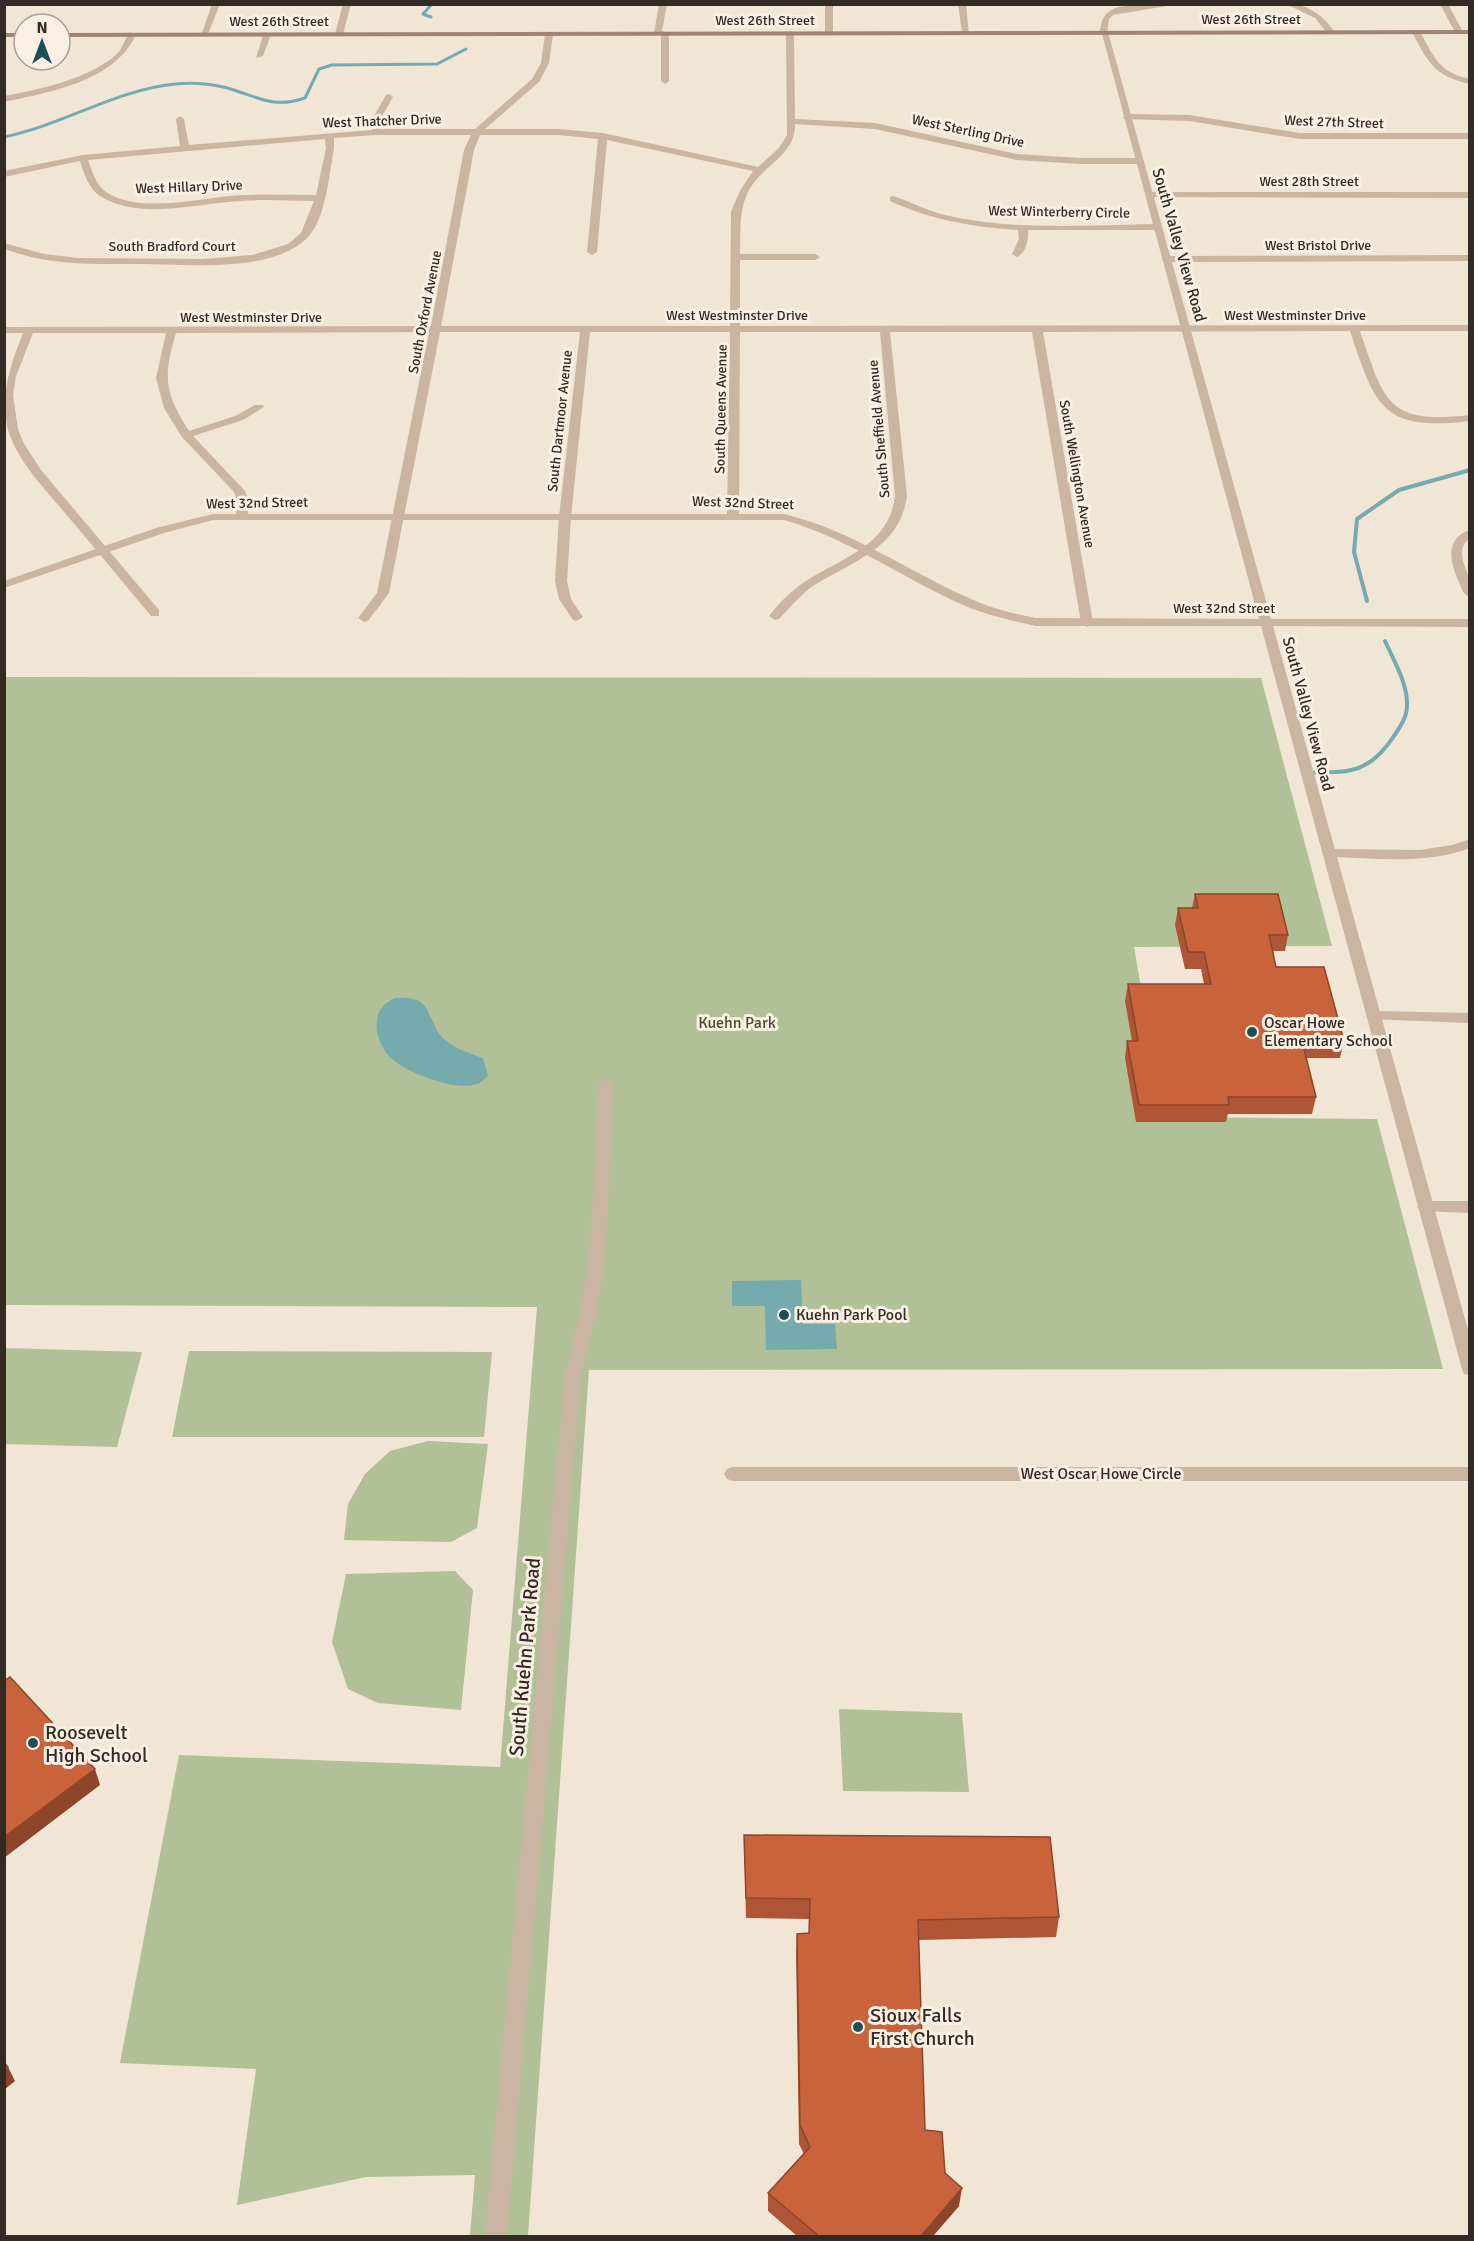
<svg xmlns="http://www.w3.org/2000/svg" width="1474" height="2241" viewBox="0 0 1474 2241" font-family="Signika,sans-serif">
  <rect width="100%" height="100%" fill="#f1e5d6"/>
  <path fill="#b1c096" d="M 4,677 L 1261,678 L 1332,946 L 1134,947 L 1164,1117 L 1377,1119 L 1443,1369 L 589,1370 L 528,2236 L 470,2236 L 475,2175 L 366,2177 L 237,2205 L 256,2069 L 120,2063 L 179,1755 L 500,1767 L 537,1307 L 5,1305 Z
    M 5,1348 L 142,1352 L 117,1447 L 5,1444 Z
    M 189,1351 L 492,1352 L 484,1437 L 172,1437 Z
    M 428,1441 L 488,1444 L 477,1528 L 451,1542 L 344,1540 L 348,1504 L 365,1474 L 390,1451 Z
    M 455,1571 L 473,1590 L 461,1710 L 378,1703 L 348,1689 L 332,1642 L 346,1574 Z
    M 839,1709 L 962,1713 L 969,1792 L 843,1791 Z"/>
  <path fill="#75aaaf" d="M 395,998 C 429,996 425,1009 438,1032 C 447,1046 468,1053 483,1058 L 488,1076 C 485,1078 481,1083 477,1084 C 456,1092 403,1072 389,1056 C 373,1038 370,1008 395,998 Z
    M 801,1280 L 803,1324 L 835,1324 L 837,1349 L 766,1350 L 765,1306 L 732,1306 L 732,1281 Z"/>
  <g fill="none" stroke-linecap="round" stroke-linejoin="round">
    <path stroke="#75aaaf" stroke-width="3" d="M 431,17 L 423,14 L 432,4
      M 4,137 C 63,125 115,90 175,84 C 194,82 216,84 234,90 C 262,99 275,108 305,98 L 319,69 L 332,65 L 437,64 L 466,49"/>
    <path stroke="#75aaaf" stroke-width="4" d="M 1367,601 L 1354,552 L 1357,519 L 1399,490 L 1470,470
      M 1307,773 C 1349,772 1369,774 1394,736 C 1400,727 1407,717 1407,706 C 1408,684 1394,661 1385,641"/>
    <path fill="#c9b5a2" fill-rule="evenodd" d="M 212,4 L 220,4 L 208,34 L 201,36 Z
      M 343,4 L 351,4 L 343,34 L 339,36 L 335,34 Z
      M 659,4 L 667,4 L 662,31 L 669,33 L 669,81 L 665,84 L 661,81 L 661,35 L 654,33 Z
      M 825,4 L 833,4 L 833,33 L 829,35 L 825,33 Z
      M 958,4 L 966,4 L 969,35 L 962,33 Z
      M 1144,4 L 1179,4 L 1113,15 L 1109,19 L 1107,34 L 1100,32 C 1102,4 1121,7 1144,4 Z
      M 1286,4 C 1309,4 1322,15 1335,32 L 1328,34 L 1315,18 Z
      M 1440,4 L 1448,4 L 1463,32 L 1462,34 L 1456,34 Z
      M 1413,30 L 1419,30 C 1434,56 1437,72 1470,79 L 1470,84 C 1434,76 1428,62 1412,32 Z
      M 790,31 L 794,33 L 795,119 L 875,123 L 1017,154 L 1080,158 L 1139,158 L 1144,161 L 1139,164 L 1080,164 L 1017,160 L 875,129 L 795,124 C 796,155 763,165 749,190 C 738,211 741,232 740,254 L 815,254 L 820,257 L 815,260 L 740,260 L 740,326 L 1470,325 L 1470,331 L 1360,331 C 1384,400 1386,425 1470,415 L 1470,421 C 1381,432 1375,405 1350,331 L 1043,332 L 1093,623 L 1087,627 L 1081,623 L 1032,332 L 890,332 L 907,496 C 900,549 852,561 813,586 C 800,595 790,608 779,619 L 775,620 L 769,616 C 779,603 792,590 806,581 C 843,557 889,546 895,496 L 880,332 L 740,332 L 739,516 L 733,519 L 727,516 L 730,332 L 590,332 L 571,517 L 567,581 L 571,599 L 583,617 L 577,621 L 573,620 L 559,599 L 555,581 L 559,517 L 580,332 L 440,332 L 389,593 L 368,621 L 364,622 L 358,618 L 377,593 L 429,332 L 176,333 C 163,376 164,392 189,431 L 235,416 L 255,405 L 263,405 L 264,407 L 243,420 L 193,436 L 245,491 L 250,504 L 247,517 L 241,520 L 235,517 L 238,504 L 234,492 L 182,437 L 164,408 L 156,378 L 166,333 L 33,333 L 16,376 L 13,395 L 18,429 L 23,442 L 41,470 L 159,610 L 159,616 L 151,616 C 122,581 94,547 65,513 C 45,489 18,462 8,430 C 0,394 10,366 23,333 L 4,333 L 4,327 L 431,326 L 464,150 L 471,135 L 376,135 L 334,138 L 334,148 C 329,174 326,220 307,238 C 270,274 187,264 139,264 C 111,264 82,265 53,261 C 36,259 20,254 4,249 L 4,243 L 44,254 L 78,258 L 203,259 L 252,255 L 288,244 L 301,233 L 314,201 C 290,201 265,199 241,201 C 197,203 140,221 100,196 C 89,189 84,174 80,161 L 4,177 L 4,171 L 83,155 L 180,146 L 176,119 L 180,116 L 184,119 L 189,145 L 372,130 L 374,116 L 386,95 L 389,94 L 393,97 L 382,116 L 381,129 L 475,129 L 532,79 L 541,63 L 545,34 L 549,32 L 553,34 L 549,63 L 539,82 L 485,129 L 559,129 L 603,133 L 758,167 L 779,148 L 787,135 L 786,33 ZM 480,135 L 559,135 L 598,139 L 587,252 L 592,255 L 597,252 L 607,140 L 753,171 L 741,189 L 731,211 L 730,326 L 441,326 L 474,150 ZM 325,139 L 326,148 L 316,195 C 291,195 267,194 242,195 C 203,197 140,215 106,192 C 96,185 92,171 88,160 Z
      M 129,32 L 136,34 C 116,81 50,92 4,102 L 4,96 C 41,89 90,79 118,53 C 123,47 125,39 129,32 Z
      M 264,32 L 271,34 L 263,56 L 256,58 Z
      M 1127,114 L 1189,115 L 1300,133 L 1470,133 L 1470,139 L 1300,139 L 1189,121 L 1124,119 L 1123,117 Z
      M 1149,192 L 1470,192 L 1470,198 L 1146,197 L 1146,193 Z
      M 893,196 C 912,202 929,212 949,216 C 1017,231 1089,225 1157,224 L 1162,227 L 1157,230 L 1028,230 C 1029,239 1026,253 1017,257 L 1012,254 L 1019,239 L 1018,230 C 973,227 931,220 890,201 L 890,197 Z
      M 1470,255 L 1470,261 L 1166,262 L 1161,259 L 1166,256 Z
      M 1470,530 L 1470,538 C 1455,549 1465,565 1469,578 C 1470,584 1470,591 1470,597 C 1463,595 1462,589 1459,582 C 1450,563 1444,538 1470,530 Z
      M 1470,839 L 1470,848 C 1426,865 1375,858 1329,857 L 1322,853 L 1329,849 L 1420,850 L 1452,845 Z
      M 1373,1011 L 1470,1013 L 1470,1023 L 1368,1019 L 1366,1016 L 1368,1013 Z
      M 606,1079 L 613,1084 L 606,1251 L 597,1310 L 581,1376 L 507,2236 L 485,2236 L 565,1376 L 581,1310 L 590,1251 L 599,1084 Z
      M 1425,1201 L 1470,1201 L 1470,1213 L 1420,1211 L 1417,1207 L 1420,1203 Z
      M 733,1467 L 1470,1467 L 1470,1481 L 733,1481 L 727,1479 L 724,1474 L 727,1469 Z"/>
    <path fill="#c9b5a2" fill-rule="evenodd" d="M 1101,30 L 1108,32 L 1271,619 L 1470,619 L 1470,627 L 1273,626 L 1470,1337 L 1470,1375 L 1464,1374 L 1462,1369 L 1261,626 L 1036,626 C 1014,621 991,616 970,608 C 906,581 851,539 784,520 L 213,520 L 164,533 L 4,588 L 4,581 L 156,528 L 213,514 L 784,514 C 855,531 911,574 978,602 C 996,610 1016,614 1036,618 L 1259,619 Z"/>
    <path fill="#9d8474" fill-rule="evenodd" d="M 1470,30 L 1470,34 L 60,37 L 60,33 Z
      M 4,33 L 24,33 L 24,37 L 4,37 Z"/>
  </g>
  <path fill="#ad5534" d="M 1195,894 L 1288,935 L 1285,951 L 1273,951 L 1276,967 L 1344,1041 L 1340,1058 L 1306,1058 L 1316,1097 L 1312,1114 L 1228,1114 L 1226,1122 L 1136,1122 L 1125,1058 L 1127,1041 L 1132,1041 L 1125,1001 L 1128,984 L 1204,984 L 1201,969 L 1185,969 L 1175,925 L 1178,908 L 1192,908 Z
    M 744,1835 L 1059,1917 L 1056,1937 L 919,1940 L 925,2130 L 945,2173 L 959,2206 L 933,2236 L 797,2236 L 768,2211 L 768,2193 L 804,2154 L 799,2144 L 796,1954 L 797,1934 L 809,1933 L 809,1919 L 746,1918 Z"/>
  <path fill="#8d452a" d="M 95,1769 L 100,1785 L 4,1858 L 4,1837 Z
    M 8,2067 L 15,2081 L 4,2090 L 4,2070 Z
    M 962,2188 L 959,2206 L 933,2236 L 921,2236 Z"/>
  <path fill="#c9633c" stroke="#8d452a" stroke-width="1.5" d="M 1195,894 L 1278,894 L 1288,935 L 1269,935 L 1276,967 L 1324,967 L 1344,1041 L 1302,1041 L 1316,1097 L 1228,1097 L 1229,1105 L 1139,1105 L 1127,1041 L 1138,1041 L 1128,984 L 1211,984 L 1204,952 L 1188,952 L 1178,908 L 1198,908 Z
    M 10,1677 L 95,1769 L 4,1837 L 4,1681 Z
    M 744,1835 L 1050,1837 L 1059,1917 L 918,1920 L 925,2130 L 942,2132 L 945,2173 L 962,2188 L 921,2236 L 819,2236 L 768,2193 L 810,2147 L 800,2125 L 797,1934 L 809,1933 L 810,1899 L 746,1898 Z
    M 4,2062 L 8,2067 L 4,2070 Z"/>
  <g fill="#1a5056" stroke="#f9efe2" stroke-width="2">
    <circle cx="1252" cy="1032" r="6"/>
    <circle cx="784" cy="1315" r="6"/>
    <circle cx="33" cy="1743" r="6"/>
    <circle cx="858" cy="2027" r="6"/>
  </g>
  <g text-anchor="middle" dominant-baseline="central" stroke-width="6" stroke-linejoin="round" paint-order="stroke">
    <g font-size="14" fill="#342a25" stroke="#f9efe2">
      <text x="1251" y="19">West 26th Street</text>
      <text x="765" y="20">West 26th Street</text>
      <text x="279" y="21">West 26th Street</text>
      <text transform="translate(382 121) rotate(-2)">West Thatcher Drive</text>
      <text transform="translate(1334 122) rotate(2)">West 27th Street</text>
      <text transform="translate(968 131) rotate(12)">West Sterling Drive</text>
      <text x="1309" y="181">West 28th Street</text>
      <text transform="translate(189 187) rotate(-2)">West Hillary Drive</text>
      <text transform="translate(1059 212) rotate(1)">West Winterberry Circle</text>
      <text x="1318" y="245">West Bristol Drive</text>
      <text x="172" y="246">South Bradford Court</text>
      <text transform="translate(425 312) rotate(-79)">South Oxford Avenue</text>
      <text x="737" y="315">West Westminster Drive</text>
      <text x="1295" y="315">West Westminster Drive</text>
      <text x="251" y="317">West Westminster Drive</text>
      <text transform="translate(721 409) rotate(-89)">South Queens Avenue</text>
      <text transform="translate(560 421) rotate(-84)">South Dartmoor Avenue</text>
      <text transform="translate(879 429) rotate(-95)">South Sheffield Avenue</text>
      <text transform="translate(1077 474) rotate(80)">South Wellington Avenue</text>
      <text transform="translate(257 503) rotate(-1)">West 32nd Street</text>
      <text transform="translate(743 503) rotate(2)">West 32nd Street</text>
      <text x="1224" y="608">West 32nd Street</text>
    </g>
    <g font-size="16" fill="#342a25" stroke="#f9efe2">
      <text transform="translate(1179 245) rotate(74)">South Valley View Road</text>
      <text transform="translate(1308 714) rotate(75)">South Valley View Road</text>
      <text x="1101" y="1474">West Oscar Howe Circle</text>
    </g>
    <g font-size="16" fill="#425228" stroke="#f9efe2">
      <text x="737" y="1023">Kuehn Park</text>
    </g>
    <g font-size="16" fill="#342a25" stroke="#f9efe2" text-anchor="start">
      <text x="1264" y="1023">Oscar Howe<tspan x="1264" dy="18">Elementary School</tspan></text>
      <text x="796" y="1315">Kuehn Park Pool</text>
    </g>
    <g font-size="20" fill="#342a25" stroke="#f9efe2">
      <text transform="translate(525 1657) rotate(-85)">South Kuehn Park Road</text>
    </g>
    <g font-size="20" fill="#342a25" stroke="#f9efe2" text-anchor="start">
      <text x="45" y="1732">Roosevelt<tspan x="45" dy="23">High School</tspan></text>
      <text x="870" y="2015">Sioux Falls<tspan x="870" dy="23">First Church</tspan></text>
    </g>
  </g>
  <rect width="1474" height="2241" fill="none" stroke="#342a25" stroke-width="12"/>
  <g transform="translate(42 42)"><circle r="28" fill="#f9efe2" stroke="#aaa096" stroke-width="1.5"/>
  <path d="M0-4.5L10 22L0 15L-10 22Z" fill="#1a5056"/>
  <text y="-9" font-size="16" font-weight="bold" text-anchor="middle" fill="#342a25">N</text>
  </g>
</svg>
